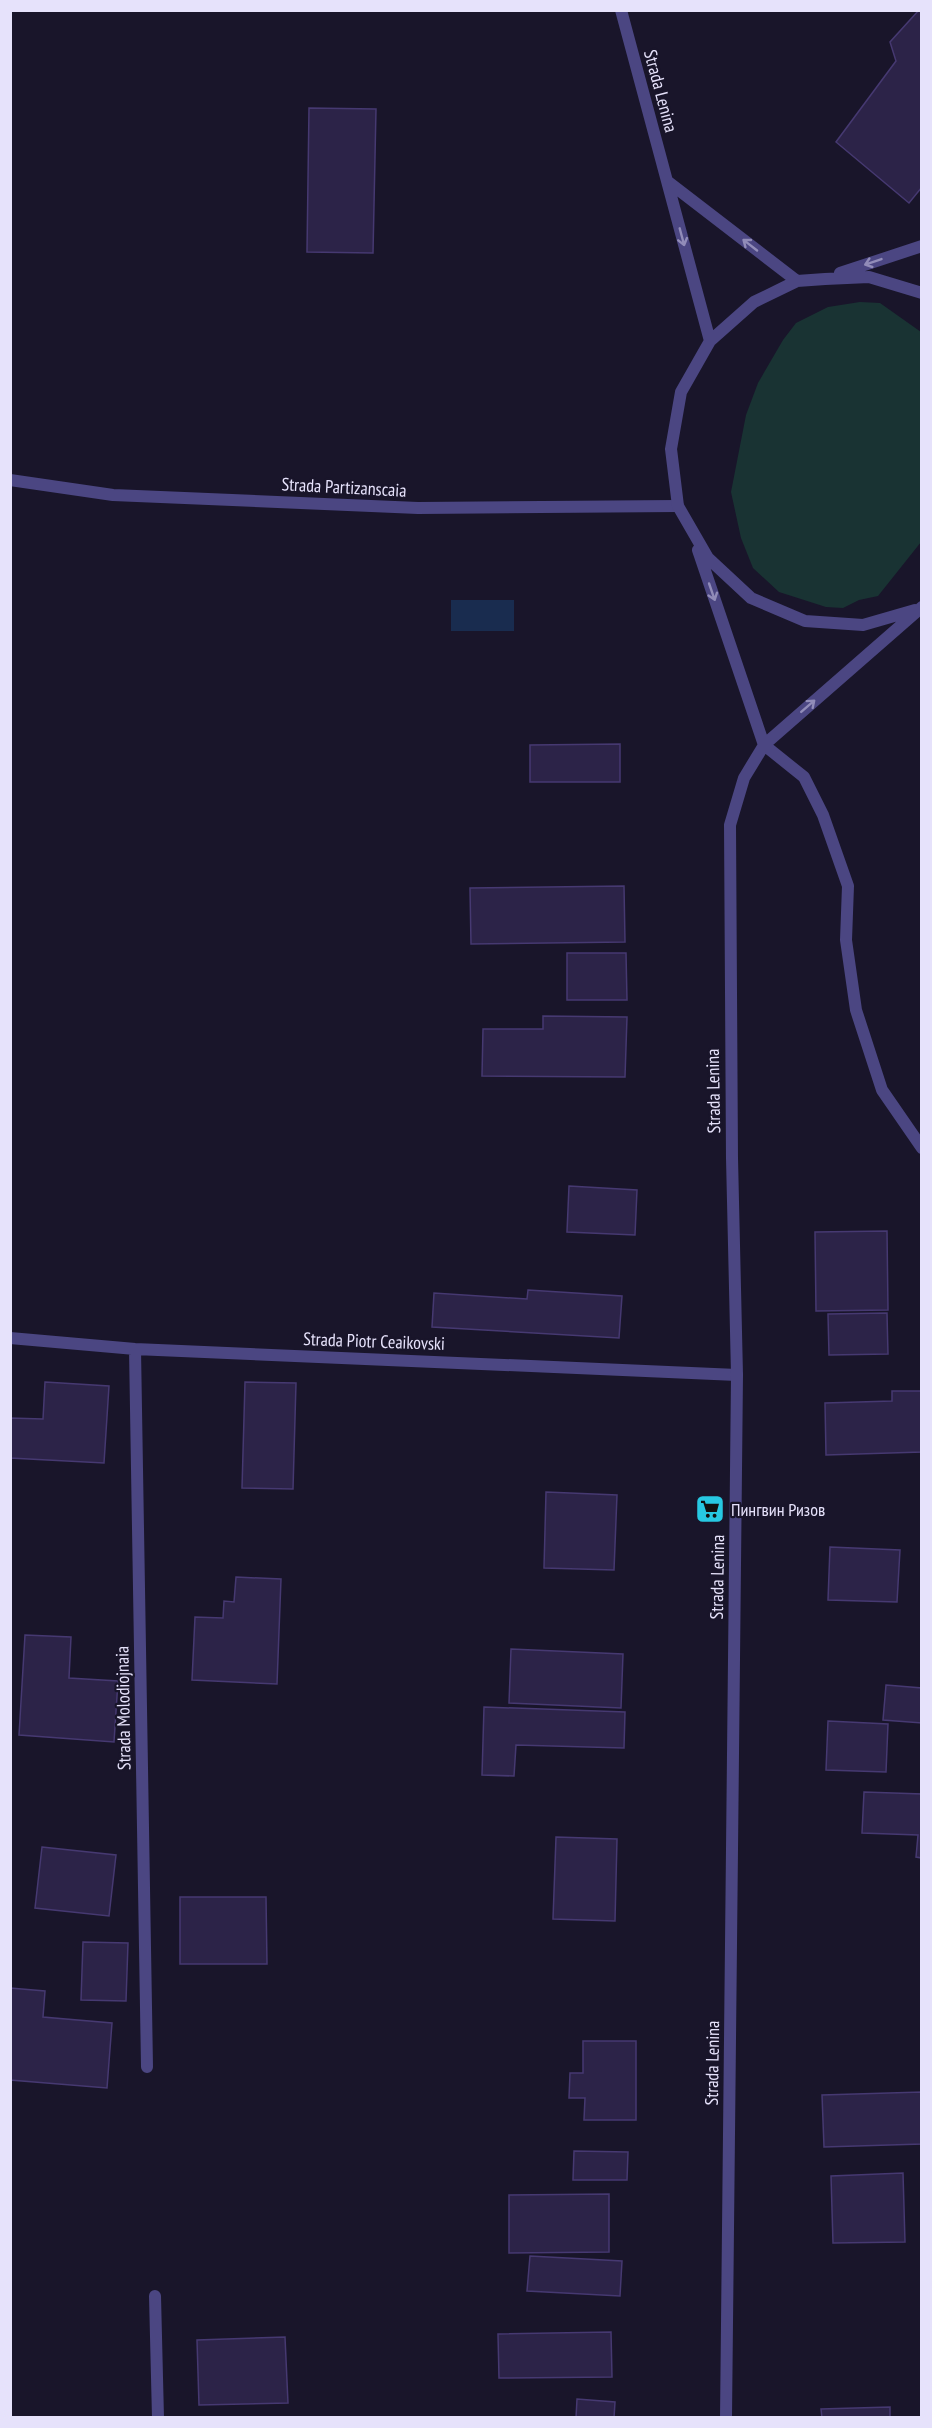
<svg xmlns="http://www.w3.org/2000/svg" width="932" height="2428" viewBox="0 0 932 2428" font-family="'PT Sans Narrow',sans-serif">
  <rect width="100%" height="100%" fill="#19152a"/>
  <path fill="#193333" d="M 860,302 L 880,303 L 921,332 L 921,542 L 878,596 L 859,600 L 843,608 L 826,607 L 779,592 L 753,568 L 741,538 L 731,492 L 746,415 L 758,383 L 783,340 L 796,323 L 828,307 Z"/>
  <path fill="#192c4f" d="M 451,600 L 514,600 L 514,631 L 451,631 Z"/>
  <path fill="#2c2348" stroke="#463971" stroke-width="1.5" d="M 919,10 L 922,10 L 922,187 L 909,203 L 836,142 L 896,61 L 890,42 Z
    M 309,108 L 376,109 L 373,253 L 307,252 Z
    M 620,744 L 620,782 L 530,782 L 530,745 Z
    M 624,886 L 625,942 L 471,944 L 470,888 Z
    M 567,953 L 626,953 L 627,1000 L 567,1000 Z
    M 543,1016 L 627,1017 L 625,1077 L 482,1076 L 483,1029 L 543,1029 Z
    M 569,1186 L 637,1190 L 635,1235 L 567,1232 Z
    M 887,1231 L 888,1310 L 816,1311 L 815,1232 Z
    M 528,1290 L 622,1296 L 619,1338 L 432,1327 L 434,1293 L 527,1299 Z
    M 887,1313 L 888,1354 L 829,1355 L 828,1314 Z
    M 45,1382 L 109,1386 L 104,1463 L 10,1458 L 10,1418 L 43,1419 Z
    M 245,1382 L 296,1383 L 293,1489 L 242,1488 Z
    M 892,1391 L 922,1391 L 922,1452 L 826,1455 L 825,1403 L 892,1401 Z
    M 546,1492 L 617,1495 L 614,1570 L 544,1568 Z
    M 830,1547 L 900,1550 L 897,1602 L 828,1600 Z
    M 236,1577 L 281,1579 L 277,1684 L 192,1680 L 195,1617 L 223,1618 L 224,1601 L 234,1602 Z
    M 25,1635 L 71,1637 L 69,1678 L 118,1681 L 114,1742 L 19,1735 Z
    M 511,1649 L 623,1654 L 621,1708 L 509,1703 Z
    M 886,1685 L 922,1688 L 922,1723 L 883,1720 Z
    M 484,1707 L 625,1712 L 624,1748 L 516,1745 L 514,1776 L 482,1775 Z
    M 828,1721 L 888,1724 L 886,1772 L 826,1770 Z
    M 864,1792 L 922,1794 L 922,1858 L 916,1857 L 918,1835 L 862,1833 Z
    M 556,1837 L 617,1839 L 615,1921 L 553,1919 Z
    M 42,1847 L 116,1855 L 109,1916 L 35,1908 Z
    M 180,1897 L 266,1897 L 267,1964 L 180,1964 Z
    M 83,1942 L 128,1943 L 126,2001 L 81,2000 Z
    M 10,1988 L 45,1991 L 43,2017 L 112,2023 L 107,2088 L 10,2080 Z
    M 583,2041 L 636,2041 L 636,2120 L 584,2120 L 585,2098 L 569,2098 L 570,2073 L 583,2073 Z
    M 922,2092 L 922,2144 L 824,2147 L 822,2095 Z
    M 574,2151 L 628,2152 L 627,2180 L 573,2180 Z
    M 903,2173 L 905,2242 L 833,2243 L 831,2176 Z
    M 609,2194 L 609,2252 L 509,2253 L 509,2195 Z
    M 530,2256 L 622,2261 L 620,2296 L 527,2291 Z
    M 611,2332 L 612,2377 L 499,2378 L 498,2334 Z
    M 285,2337 L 288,2403 L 199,2405 L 197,2340 Z
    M 577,2399 L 615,2402 L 614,2418 L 576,2418 Z
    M 890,2407 L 890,2418 L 822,2418 L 821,2409 Z"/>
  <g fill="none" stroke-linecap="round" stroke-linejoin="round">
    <path stroke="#4b4682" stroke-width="12" d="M 10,480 L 113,495 L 418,508 L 678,506
      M 10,1338 L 135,1349 L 737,1375
      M 135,1349 L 147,2067
      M 155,2296 L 158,2418"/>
    <path stroke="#4b4682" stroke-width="12" d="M 621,10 L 710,341
      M 667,181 L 797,281
      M 840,273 L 922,246
      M 698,550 L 764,745
      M 915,610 L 863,625 L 805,621 L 751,598 L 708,558 L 678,506 L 671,449 L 681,392 L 710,341 L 754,302 L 797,281 L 825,279 L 869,277 L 922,293
      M 764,745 L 804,777 L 823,815 L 848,886 L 846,940 L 856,1010 L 882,1090 L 922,1148
      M 726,2418 L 737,1375 L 732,1158 L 730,825 L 744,778 L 764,745 L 922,607"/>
  </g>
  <defs><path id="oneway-shaft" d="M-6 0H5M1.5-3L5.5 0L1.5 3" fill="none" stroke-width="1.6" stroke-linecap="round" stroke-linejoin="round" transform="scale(1.5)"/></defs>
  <g stroke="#918cb8">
    <use href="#oneway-shaft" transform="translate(682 237) rotate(75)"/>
    <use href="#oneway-shaft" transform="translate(750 245) rotate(-142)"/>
    <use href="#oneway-shaft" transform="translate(873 262) rotate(161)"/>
    <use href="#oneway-shaft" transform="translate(712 592) rotate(71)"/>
    <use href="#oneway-shaft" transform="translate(808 706) rotate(-41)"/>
  </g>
  <defs>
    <g id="supermarket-square" transform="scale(1.5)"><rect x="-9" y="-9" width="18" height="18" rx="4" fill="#27c8e2" stroke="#19152a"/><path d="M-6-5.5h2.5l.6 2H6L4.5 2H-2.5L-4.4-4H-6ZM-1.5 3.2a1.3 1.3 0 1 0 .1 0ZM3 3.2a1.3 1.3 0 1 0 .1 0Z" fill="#111"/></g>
  </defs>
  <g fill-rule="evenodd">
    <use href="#supermarket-square" x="710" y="1509"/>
  </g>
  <g text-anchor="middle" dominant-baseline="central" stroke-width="4.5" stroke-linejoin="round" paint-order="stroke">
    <g font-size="18" fill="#e6e2fb" stroke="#19152a">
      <text transform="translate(661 91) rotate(75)">Strada Lenina</text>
      <text transform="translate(344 487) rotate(3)">Strada Partizanscaia</text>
      <text transform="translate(713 1091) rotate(-91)">Strada Lenina</text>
      <text transform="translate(374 1341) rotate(2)">Strada Piotr Ceaikovski</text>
      <text transform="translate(717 1577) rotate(-89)">Strada Lenina</text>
      <text transform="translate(123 1708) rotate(-91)">Strada Molodiojnaia</text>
      <text transform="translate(712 2063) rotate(-89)">Strada Lenina</text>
    </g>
    <g font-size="18" fill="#e6e2fb" stroke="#19152a" text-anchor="start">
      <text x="731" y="1509">Пингвин Ризов</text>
    </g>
  </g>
  <rect width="932" height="2428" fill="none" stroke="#e6e2fb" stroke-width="24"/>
</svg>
